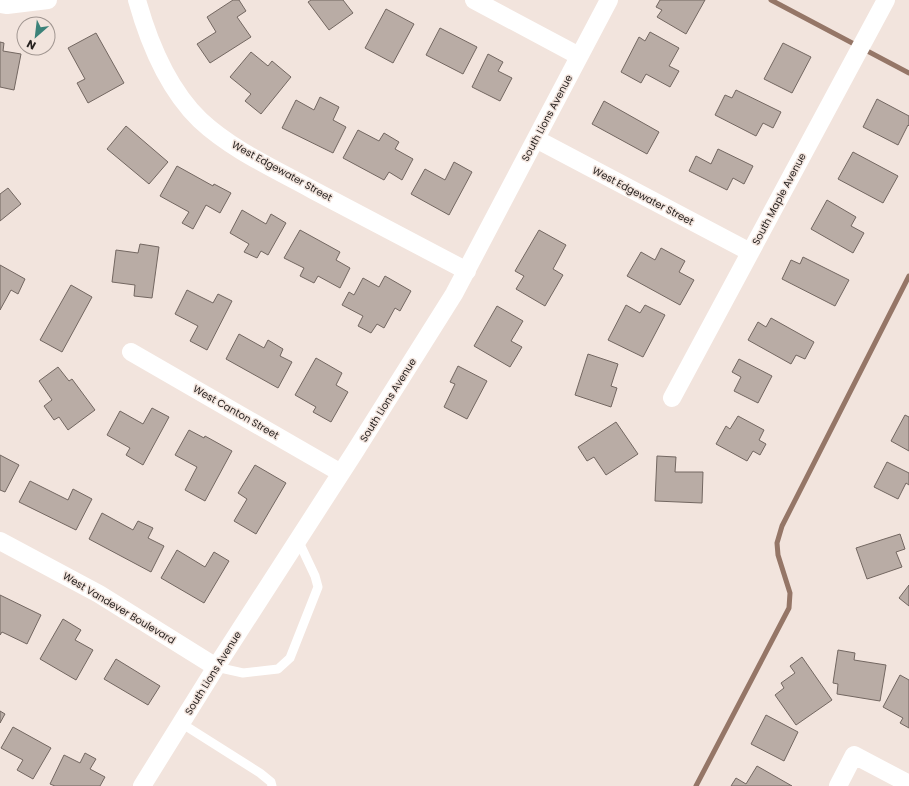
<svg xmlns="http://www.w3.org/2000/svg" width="909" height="786" viewBox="0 0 909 786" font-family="Poppins,sans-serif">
  <rect width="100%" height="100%" fill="#f2e4dd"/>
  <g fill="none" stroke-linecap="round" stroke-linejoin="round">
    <path stroke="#957667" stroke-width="5" d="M 771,0 L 909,73
      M 696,786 L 789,608 L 790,593 L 778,555 L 777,543 L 782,526 L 909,276"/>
  </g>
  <path fill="#b9aca5" stroke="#736761" d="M 233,0 L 239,0 L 246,11 L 237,17 L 251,37 L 210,63 L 197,44 L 216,32 L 207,17 Z
    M 311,0 L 343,0 L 353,13 L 329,30 L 308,2 Z
    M 660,0 L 705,0 L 686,34 L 657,17 L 662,10 L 656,7 Z
    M 386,9 L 414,24 L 393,63 L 365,48 Z
    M 440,28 L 477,47 L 463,74 L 426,55 Z
    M 650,32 L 679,48 L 669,66 L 679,71 L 670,87 L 646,74 L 641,83 L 621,72 L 639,37 L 645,41 Z
    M 96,33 L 124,83 L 88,103 L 77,83 L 85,79 L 68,48 Z
    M 0,42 L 4,43 L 3,51 L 21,54 L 14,90 L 0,87 Z
    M 783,43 L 811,57 L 792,93 L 764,79 Z
    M 251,52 L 268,66 L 272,61 L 291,77 L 261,114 L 245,101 L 251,94 L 230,77 Z
    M 488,54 L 503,62 L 498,71 L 512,78 L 500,101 L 472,87 Z
    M 736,90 L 781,112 L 773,128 L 763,123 L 756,136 L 715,115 L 725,95 L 732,98 Z
    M 320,97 L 339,107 L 333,120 L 346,127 L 333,153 L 282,128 L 296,100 L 314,110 Z
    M 877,99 L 909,116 L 909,126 L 908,125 L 898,145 L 863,127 Z
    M 604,101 L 659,132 L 647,154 L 592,124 Z
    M 126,126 L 168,162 L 149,184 L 107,149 Z
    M 358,130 L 379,141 L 384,133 L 399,142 L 395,149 L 413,159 L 402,180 L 389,172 L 384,180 L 343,158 Z
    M 718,149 L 753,166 L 744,184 L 733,178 L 727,190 L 689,171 L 696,156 L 711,164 Z
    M 853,152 L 898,176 L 883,203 L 838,179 Z
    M 454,162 L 472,172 L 449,215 L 411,194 L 425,169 L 445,180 Z
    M 177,166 L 213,186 L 214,184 L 231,193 L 220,213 L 206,205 L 193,229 L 182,223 L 189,212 L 160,196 Z
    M 8,188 L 21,204 L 0,221 L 0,194 Z
    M 827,200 L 856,217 L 851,226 L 864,233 L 853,253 L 811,229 Z
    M 242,210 L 266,224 L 271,214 L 286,223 L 268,255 L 261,251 L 257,258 L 244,252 L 249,244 L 230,233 Z
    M 300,230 L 340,252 L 336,260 L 350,268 L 340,288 L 318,276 L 314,283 L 300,276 L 304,268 L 284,258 Z
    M 539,230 L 566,245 L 553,269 L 563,275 L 545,306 L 516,289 L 524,276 L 515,271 Z
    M 140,244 L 159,247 L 152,298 L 134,296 L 135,285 L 112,282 L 116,250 L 138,253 Z
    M 661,248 L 685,261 L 679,272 L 694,280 L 680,305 L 627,276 L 641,252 L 655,260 Z
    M 803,257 L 849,280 L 835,306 L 782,279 L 791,260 L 800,264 Z
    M 0,265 L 25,279 L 18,294 L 11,290 L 0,310 Z
    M 385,276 L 411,291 L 400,311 L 395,308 L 384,328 L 377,324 L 371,333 L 358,326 L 363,316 L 342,305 L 349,292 L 354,295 L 363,278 L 379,287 Z
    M 71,285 L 92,297 L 62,352 L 40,340 Z
    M 187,290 L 213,303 L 218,294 L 232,301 L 207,350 L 190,341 L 198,326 L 175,314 Z
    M 626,305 L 640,313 L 645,305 L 665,315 L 643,357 L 608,340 Z
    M 497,306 L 523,321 L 511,341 L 522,347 L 510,367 L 474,346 Z
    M 771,318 L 814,342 L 805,359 L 796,355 L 791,364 L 748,340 L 758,322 L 766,327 Z
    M 239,334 L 264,348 L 268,340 L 283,349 L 280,356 L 292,362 L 278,388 L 226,359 Z
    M 588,354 L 618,364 L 611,386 L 617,388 L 611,407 L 575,395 Z
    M 316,358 L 342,373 L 336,385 L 348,392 L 331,422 L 313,412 L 316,407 L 295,395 Z
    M 739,359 L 772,376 L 758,403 L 734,391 L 741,377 L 732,372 Z
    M 458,366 L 487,381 L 467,419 L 444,407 L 455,384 L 450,382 Z
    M 58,367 L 69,381 L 72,379 L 95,410 L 68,430 L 59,417 L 54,420 L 44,406 L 52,400 L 39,381 Z
    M 152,408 L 169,417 L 143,465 L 126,455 L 130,448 L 107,435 L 120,411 L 143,424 Z
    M 905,415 L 909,417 L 909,451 L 891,441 Z
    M 738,416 L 764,430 L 759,440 L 766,444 L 760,455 L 753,451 L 747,461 L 716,444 L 726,426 L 730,429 Z
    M 616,422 L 638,454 L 606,475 L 594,457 L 587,461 L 578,447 Z
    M 189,430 L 204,438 L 205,436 L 232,451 L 205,501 L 185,490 L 197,467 L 175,455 Z
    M 0,455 L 19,465 L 5,492 L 0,490 Z
    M 657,456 L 676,457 L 675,472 L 703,472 L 702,503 L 655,501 Z
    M 887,462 L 909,473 L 909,485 L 906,483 L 898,499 L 874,487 Z
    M 255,465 L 286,483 L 256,534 L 234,521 L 247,499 L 238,493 Z
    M 30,481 L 68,500 L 73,489 L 92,499 L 76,530 L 19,502 Z
    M 102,513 L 133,530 L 138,521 L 153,528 L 148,538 L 164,546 L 151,572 L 89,539 Z
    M 900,534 L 905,549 L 896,552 L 902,567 L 867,579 L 856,548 Z
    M 177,550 L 205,567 L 214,552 L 229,561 L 204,603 L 161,578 Z
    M 909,585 L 909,606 L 899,598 Z
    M 0,595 L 41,615 L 27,644 L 2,632 L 0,635 Z
    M 63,619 L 81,630 L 75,640 L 93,650 L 76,680 L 40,659 Z
    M 838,650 L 855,653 L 854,660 L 886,665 L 880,701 L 837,694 L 838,684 L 833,683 Z
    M 802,657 L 832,700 L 796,725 L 775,695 L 784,688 L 781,683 L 795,673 L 790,666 Z
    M 116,659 L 160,686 L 148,705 L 104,679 Z
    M 900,675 L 909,680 L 909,728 L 900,723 L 903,718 L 883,707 Z
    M 0,711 L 5,714 L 0,723 Z
    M 766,715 L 798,732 L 784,761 L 751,744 Z
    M 13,727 L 51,748 L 33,779 L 17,770 L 23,760 L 1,748 Z
    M 85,753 L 96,759 L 90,769 L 105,777 L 100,786 L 55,786 L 50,784 L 64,755 L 80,763 Z
    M 757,766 L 792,786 L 731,786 L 736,778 L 746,784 Z"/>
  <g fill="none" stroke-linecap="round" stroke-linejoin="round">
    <path stroke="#fff" stroke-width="9" d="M 216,667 L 243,673 L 278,669 L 290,658 L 318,587 L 315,576 L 298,540
      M 181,723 L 260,773 L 271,782 L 272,786"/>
    <path stroke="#fff" stroke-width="18" d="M 137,0 C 149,43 167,88 200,120 C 232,150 275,169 313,190 C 365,217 416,244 467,271
      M 474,0 L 579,56
      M 0,4 L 7,5 L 48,0
      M 536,139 L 750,252
      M 131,352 L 341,473
      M 672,398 L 886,0
      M 0,541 L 99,594 L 216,667
      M 142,786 L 216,667 L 354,453 L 454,294 L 609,0
      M 838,786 L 854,755 L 909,784"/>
  </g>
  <g text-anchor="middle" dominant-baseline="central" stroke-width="3" stroke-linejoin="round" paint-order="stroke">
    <g font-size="10" fill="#272220" stroke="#f2e4dd">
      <text transform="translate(547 118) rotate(-62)">South Lions Avenue</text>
      <text transform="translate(282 171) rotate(29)">West Edgewater Street</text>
      <text transform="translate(643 196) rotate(28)">West Edgewater Street</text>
      <text transform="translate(779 199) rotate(-62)">South Maple Avenue</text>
      <text transform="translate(388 400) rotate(-58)">South Lions Avenue</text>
      <text transform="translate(236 412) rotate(30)">West Canton Street</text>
      <text transform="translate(119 608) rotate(31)">West Vandever Boulevard</text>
      <text transform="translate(213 673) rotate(-58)">South Lions Avenue</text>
    </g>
  </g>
  <g transform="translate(36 36) rotate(208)"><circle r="19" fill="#f2e4dd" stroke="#a19691"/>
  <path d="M0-3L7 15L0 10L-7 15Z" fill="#3c8279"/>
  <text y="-6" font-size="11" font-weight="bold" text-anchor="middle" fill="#272220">N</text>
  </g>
</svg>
